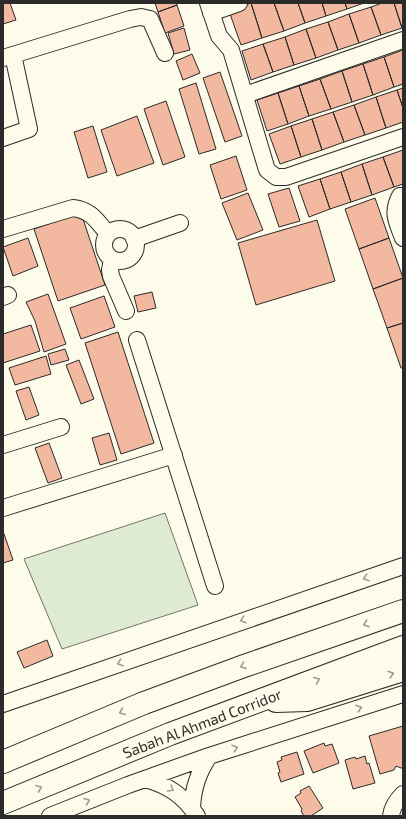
<svg xmlns="http://www.w3.org/2000/svg" width="406" height="819" viewBox="0 0 406 819" font-family="'Exo 2',sans-serif">
  <rect width="100%" height="100%" fill="#fdfbea"/>
  <path fill="#deebd1" stroke="#74746e" d="M 165,513 L 198,605 L 62,649 L 24,559 Z"/>
  <path fill="#f2b8a0" stroke="#2b2b2b" d="M 3,3 L 10,3 L 16,20 L 3,24 Z
    M 155,3 L 176,3 L 177,5 L 158,12 Z
    M 251,3 L 274,3 L 284,31 L 262,38 Z
    M 251,3 L 262,38 L 241,45 L 229,11 Z
    M 274,3 L 298,3 L 305,23 L 284,31 Z
    M 298,3 L 322,3 L 326,16 L 305,23 Z
    M 322,3 L 345,3 L 347,9 L 326,16 Z
    M 345,3 L 364,3 L 347,9 Z
    M 382,3 L 394,3 L 402,28 L 381,35 L 371,7 Z
    M 394,3 L 403,3 L 403,28 L 402,28 Z
    M 177,5 L 184,26 L 165,33 L 158,12 Z
    M 371,7 L 381,35 L 359,43 L 349,14 Z
    M 349,14 L 359,43 L 338,50 L 328,22 Z
    M 328,22 L 338,50 L 316,58 L 306,29 Z
    M 184,28 L 190,50 L 174,54 L 168,33 Z
    M 306,29 L 316,58 L 294,65 L 285,37 Z
    M 285,37 L 294,65 L 273,72 L 263,44 Z
    M 263,44 L 273,72 L 251,80 L 242,51 Z
    M 403,50 L 403,84 L 394,87 L 384,57 Z
    M 192,54 L 200,73 L 183,80 L 176,61 Z
    M 384,57 L 394,87 L 373,95 L 363,64 Z
    M 363,64 L 373,95 L 352,102 L 342,71 Z
    M 342,71 L 352,102 L 331,109 L 320,79 Z
    M 220,72 L 242,136 L 225,142 L 203,78 Z
    M 320,79 L 331,109 L 309,116 L 299,86 Z
    M 196,83 L 216,149 L 199,154 L 179,89 Z
    M 299,86 L 309,116 L 288,124 L 278,93 Z
    M 403,88 L 403,108 L 397,90 Z
    M 397,90 L 403,108 L 403,122 L 386,128 L 376,97 Z
    M 278,93 L 288,124 L 267,131 L 257,100 Z
    M 376,97 L 386,128 L 365,135 L 354,105 Z
    M 166,101 L 185,157 L 163,165 L 144,109 Z
    M 354,105 L 365,135 L 344,142 L 333,112 Z
    M 333,112 L 344,142 L 322,150 L 312,119 Z
    M 137,116 L 154,163 L 117,176 L 101,130 Z
    M 312,119 L 322,150 L 301,157 L 291,126 Z
    M 93,126 L 107,172 L 88,178 L 74,132 Z
    M 291,126 L 301,157 L 280,164 L 269,134 Z
    M 403,150 L 403,184 L 394,187 L 383,157 Z
    M 236,156 L 247,190 L 221,199 L 210,165 Z
    M 383,157 L 394,187 L 372,195 L 362,164 Z
    M 362,164 L 372,195 L 351,202 L 341,172 Z
    M 341,172 L 351,202 L 330,209 L 320,179 Z
    M 320,179 L 330,209 L 309,217 L 298,186 Z
    M 289,188 L 300,221 L 279,227 L 268,194 Z
    M 248,193 L 263,230 L 237,240 L 222,203 Z
    M 375,198 L 389,238 L 359,249 L 345,209 Z
    M 81,213 L 105,285 L 58,301 L 34,229 Z
    M 317,220 L 335,281 L 256,305 L 238,243 Z
    M 28,238 L 38,266 L 13,276 L 3,247 Z
    M 389,238 L 403,278 L 373,289 L 359,249 Z
    M 403,278 L 403,323 L 387,328 L 373,289 Z
    M 152,292 L 156,308 L 138,312 L 134,296 Z
    M 48,294 L 66,344 L 44,352 L 35,321 L 26,302 Z
    M 104,296 L 115,327 L 81,339 L 70,308 Z
    M 403,323 L 403,368 L 401,368 L 387,328 Z
    M 31,325 L 40,351 L 3,363 L 3,334 Z
    M 118,332 L 154,443 L 121,454 L 85,343 Z
    M 65,349 L 69,360 L 51,365 L 48,354 Z
    M 46,356 L 51,374 L 15,385 L 9,368 Z
    M 79,360 L 94,399 L 81,404 L 66,365 Z
    M 29,387 L 39,415 L 26,420 L 16,391 Z
    M 109,433 L 117,460 L 100,465 L 92,438 Z
    M 49,443 L 62,478 L 48,483 L 35,448 Z
    M 3,531 L 13,560 L 3,563 Z
    M 47,640 L 53,656 L 24,668 L 17,652 Z
    M 403,726 L 403,768 L 401,768 L 396,766 L 394,770 L 380,774 L 369,736 Z
    M 324,743 L 325,746 L 332,744 L 339,763 L 313,773 L 304,751 Z
    M 297,752 L 304,774 L 281,782 L 278,773 L 280,772 L 277,762 L 282,760 L 281,757 Z
    M 365,756 L 367,764 L 369,763 L 375,783 L 353,789 L 345,760 L 355,757 L 356,759 Z
    M 309,786 L 323,808 L 311,816 L 304,816 L 301,811 L 302,809 L 295,797 L 301,793 L 300,791 Z"/>
  <g fill="none" stroke-linecap="round" stroke-linejoin="round">
    <g stroke="#2b2b2b" stroke-width="18">
      <path id="minor" d="M 208,3 L 219,36 L 231,50 L 267,170 L 276,177 L 286,177 L 403,137
        M 211,13 L 239,3
        M 3,58 L 130,19 L 141,17 L 150,19 L 165,53
        M 245,95 L 403,40
        M 3,138 L 29,129 L 13,55
        M 403,196 L 400,196 C 391,213 397,222 403,238
        M 3,229 L 73,208 C 91,210 97,221 108,234
        M104 245a16 16 0 1 1 32 0a16 16 0 1 1-32 0Z
        M 134,239 L 180,223
        M 112,259 L 110,270 L 111,276 L 126,311
        M 3,297 L 8,295
        M 137,340 L 215,586
        M 3,445 L 61,427
        M 3,508 L 174,455
        M 3,704 L 403,566
        M 145,779 C 168,785 184,796 197,816
        M 192,808 C 193,788 198,773 209,756
        M 50,816 L 128,785 L 209,756 L 403,694
        M 391,816 C 392,807 396,801 403,794"/>
    </g>
    <g stroke="#2b2b2b" stroke-width="24">
      <path id="highway" d="M 276,701 L 307,700 L 403,670
        M 3,762 L 144,703 L 244,666 L 403,611
        M 3,803 L 170,734 L 403,647"/>
    </g>
    <use href="#minor" stroke="#fdfbea" stroke-width="16"/>
    <use href="#highway" stroke="#fdfbea" stroke-width="22"/>
  </g>
  <defs><path id="oneway-chevron" d="M-2-3.5L2.5 0L-2 3.5" fill="none" stroke-width="1.6" stroke-linecap="round" stroke-linejoin="round"/></defs>
  <g stroke="#9e9d94">
    <use href="#oneway-chevron" transform="translate(366 578) rotate(162)"/>
    <use href="#oneway-chevron" transform="translate(243 620) rotate(161)"/>
    <use href="#oneway-chevron" transform="translate(366 624) rotate(161)"/>
    <use href="#oneway-chevron" transform="translate(120 663) rotate(161)"/>
    <use href="#oneway-chevron" transform="translate(243 666) rotate(160)"/>
    <use href="#oneway-chevron" transform="translate(391 674) rotate(-17)"/>
    <use href="#oneway-chevron" transform="translate(317 680) rotate(-21)"/>
    <use href="#oneway-chevron" transform="translate(359 708) rotate(-18)"/>
    <use href="#oneway-chevron" transform="translate(122 712) rotate(157)"/>
    <use href="#oneway-chevron" transform="translate(235 748) rotate(-18)"/>
    <use href="#oneway-chevron" transform="translate(39 788) rotate(-22)"/>
    <use href="#oneway-chevron" transform="translate(171 789) rotate(31)"/>
    <use href="#oneway-chevron" transform="translate(87 801) rotate(-22)"/>
  </g>
  <g text-anchor="middle" dominant-baseline="central" stroke-width="3" stroke-linejoin="round" paint-order="stroke">
    <g font-size="15" fill="#2b2b2b" stroke="#fdfbea">
      <text transform="translate(202 723) rotate(-21)">Sabah Al Ahmad Corridor</text>
    </g>
  </g>
  <rect width="406" height="819" fill="none" stroke="#2b2b2b" stroke-width="8"/>
</svg>
